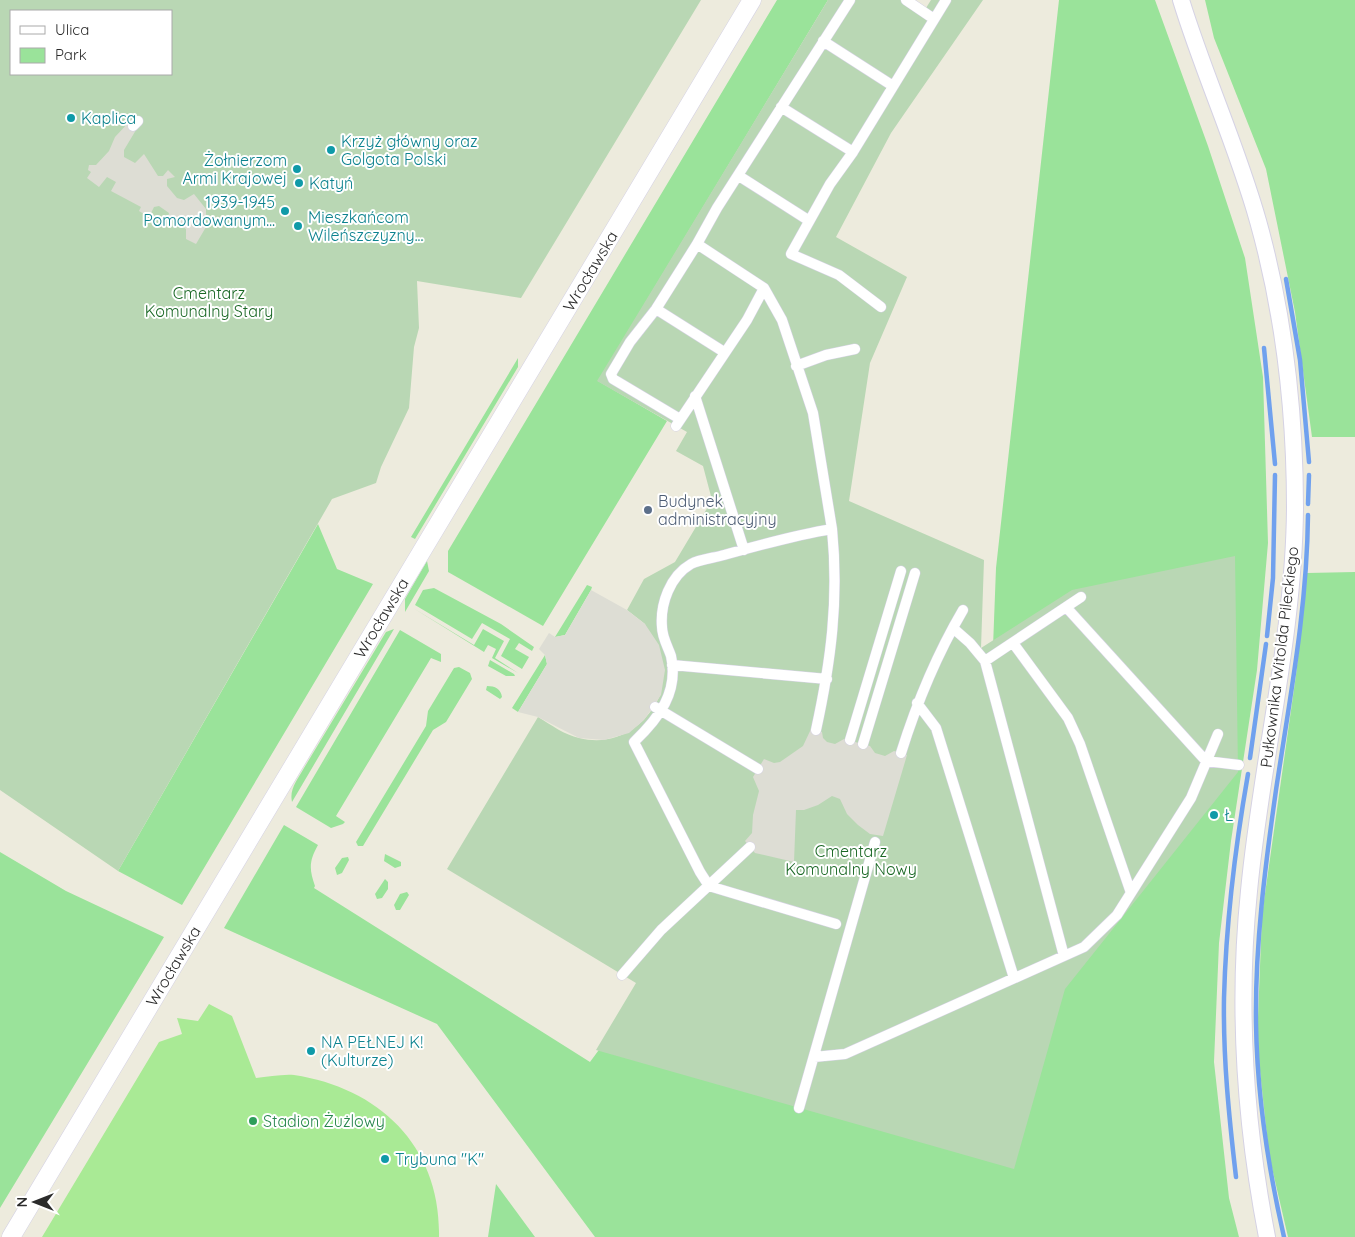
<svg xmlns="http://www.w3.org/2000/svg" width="1355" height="1237" viewBox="0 0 1355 1237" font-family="Quicksand,sans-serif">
  <rect width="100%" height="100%" fill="#edebdd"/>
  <path fill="#9ae39a" d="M 777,0 L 828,0 L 598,381 L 667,421 L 543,626 L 448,572 L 448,551 Z
    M 1059,0 L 1155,0 L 1208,146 L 1245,258 L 1263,377 L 1268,543 L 1257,670 L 1231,841 L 1219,943 L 1214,1062 L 1229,1198 L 1239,1237 L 595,1237 L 437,1024 L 224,928 L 284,825 L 318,845 C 309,861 309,869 315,886 L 314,888 L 590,1062 L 702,910 L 993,647 L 996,568 Z
    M 1205,0 L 1355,0 L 1355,437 L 1312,437 L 1295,312 L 1266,169 L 1214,38 Z
    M 518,358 L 518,367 L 415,539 L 411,537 Z
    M 318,524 L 337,569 L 373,584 L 182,905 L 118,871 Z
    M 427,561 L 429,571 L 405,612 L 405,599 Z
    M 1355,572 L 1355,1237 L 1288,1237 L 1269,1155 L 1257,1043 L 1262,915 L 1296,675 L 1307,573 Z
    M 587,585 L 592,587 L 591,590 L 565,635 L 555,637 Z
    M 434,588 L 501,624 L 534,647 L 532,651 L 519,643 L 515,649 L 529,657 L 522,669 L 501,656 L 510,639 L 482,623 L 472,639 L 415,605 L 423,590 Z
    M 413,608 L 474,645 L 483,629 L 504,641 L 495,658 L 518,673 L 492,658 L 496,649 L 488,645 L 484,652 Z
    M 394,629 L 292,802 C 289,789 298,779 304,768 L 386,632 Z
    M 400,630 L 441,654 L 441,662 L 431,658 L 336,816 L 345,822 L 343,824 L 331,828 L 296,807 Z
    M 545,655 L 547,664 L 518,712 L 512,708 Z
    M 490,660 L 514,674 L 515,676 L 506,676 L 488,666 Z
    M 459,667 L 470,673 L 472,679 L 446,722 L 433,730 L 363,846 L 358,846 L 356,842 L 426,726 L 428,711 L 454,668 Z
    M 487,686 C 495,686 501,689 502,697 L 500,699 L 486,690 Z
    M 0,852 L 66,891 L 164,937 L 0,1208 Z
    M 385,854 L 401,862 L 401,866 L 395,868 L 384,861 Z
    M 348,857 L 349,860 L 342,873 L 337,875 L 335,868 L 342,858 Z
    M 385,879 L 388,882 L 388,889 L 382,898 L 377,899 L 375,894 Z
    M 407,892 L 409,895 L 400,910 L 396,910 L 394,905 L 400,894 Z
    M 496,1184 L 535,1237 L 488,1237 Z"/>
  <path fill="#b9d7b4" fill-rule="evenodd" d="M 0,0 L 701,0 L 521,298 L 417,281 L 419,328 L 414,347 L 409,408 L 381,467 L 376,483 L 332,499 L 118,871 L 0,790 ZM 11,11 L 171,11 L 171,74 L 11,74 Z
    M 828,0 L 915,0 L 926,8 L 931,0 L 983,0 L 891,133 L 836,237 L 907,277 L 870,363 L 849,501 L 984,560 L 981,648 L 1072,590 L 1235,556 L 1238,772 L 1065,989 L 1014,1169 L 596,1050 L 636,983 L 447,869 L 538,717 C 551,725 565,735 579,738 C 616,747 646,727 660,695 L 645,624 L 627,610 L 644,579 L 675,562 L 712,500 L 703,466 L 676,451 L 687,432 L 597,381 Z"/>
  <path fill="#a9ea95" d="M 209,1004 L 232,1016 L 256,1078 C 268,1077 282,1074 294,1075 C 380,1088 441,1147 439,1237 L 42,1237 L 159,1042 L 182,1034 L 177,1018 L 198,1021 Z"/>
  <path fill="#ddddd4" d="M 129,122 L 136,130 L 124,150 L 124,157 L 135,163 L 144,154 L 158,176 L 163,176 L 168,170 L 175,177 L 167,179 L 167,186 L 177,198 L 184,200 L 194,194 L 206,209 L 206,227 L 196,244 L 186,239 L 186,229 L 168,217 L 169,213 L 159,206 L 154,207 L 149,217 L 139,211 L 141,207 L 111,191 L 116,182 L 107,177 L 99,187 L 87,178 L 91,172 L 88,170 L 89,165 L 96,165 L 109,151 L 115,137 Z
    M 591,590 L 627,610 L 645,624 L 659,645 L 665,670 L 661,695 L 644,720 L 629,733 L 604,740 L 579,738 L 538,717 L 518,712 L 547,664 L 545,655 L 539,649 L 549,633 L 555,637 L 565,635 Z
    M 811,729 L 822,732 L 823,738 L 827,742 L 835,744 L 844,739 L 870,746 L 875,753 L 885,756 L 894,751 L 907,755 L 883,836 L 870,834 L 858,825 L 847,814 L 840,799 L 832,796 L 818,805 L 804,810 L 796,810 L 794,862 L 755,853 L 745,841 L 752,833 L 753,815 L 759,791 L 753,777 L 764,759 L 774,763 L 780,762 L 803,746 Z"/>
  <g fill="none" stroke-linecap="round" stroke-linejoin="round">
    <path stroke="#70a1ee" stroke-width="4.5" d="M 1286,279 L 1300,360 L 1309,462
      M 1264,348 L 1275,464
      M 1308,504 L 1309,475
      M 1267,636 L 1273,578 L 1275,475
      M 1250,758 L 1266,644
      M 1236,1177 C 1229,1117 1223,1058 1224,998 C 1226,923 1235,848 1248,774
      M 1284,1237 C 1268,1167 1257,1095 1256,1023 C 1255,945 1265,867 1276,790 C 1290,697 1307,609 1308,515"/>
    <g stroke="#d5d2e4" stroke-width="11">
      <path id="pedestrian" d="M 906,0 L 934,19
        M 823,41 L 893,86
        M 781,107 L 853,152
        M 133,126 L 138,121
        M 739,176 L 808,220
        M 697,244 L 764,288 L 782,320 L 813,413 L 832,529
        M 881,307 L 839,275 L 791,254 L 830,184 L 853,152 L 946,0
        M 656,309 L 724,352
        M 796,366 L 826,355 L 855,349
        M 695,396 L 744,550
        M 680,419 L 613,379 L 611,374 L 630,342 L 656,309 L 697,244 L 717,208 L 850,0
        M 676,426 L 747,320 L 764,288
        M 1066,607 L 1206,761 L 1239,765
        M 953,628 L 970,643 L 985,661 L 1081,597
        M 1013,643 L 1068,718 L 1080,744 L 1131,893
        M 985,661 L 1064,956
        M 672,665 L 827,679
        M 917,703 L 936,728 L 1014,978
        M 655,707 L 758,769
        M 816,730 C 831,661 839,600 832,529 C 795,535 760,545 724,555 C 714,558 700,559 691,564 C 670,576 660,604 662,627 C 662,637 668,647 671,656 C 679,692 659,718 634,742 L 700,872 L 709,886 L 836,924
        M 850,740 L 901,571
        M 863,744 L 915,573
        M 901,753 C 917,702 936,656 963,610
        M 622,975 L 661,930 L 750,847
        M 814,1057 L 845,1054 L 1084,947 L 1117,915 L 1191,798 L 1218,734
        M 799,1108 L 875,842"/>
    </g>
    <g stroke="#d5d2e4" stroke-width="18">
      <path id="tertiary" d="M 1181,0 C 1204,75 1237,146 1258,221 C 1284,314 1295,412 1295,508 C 1294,637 1261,763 1249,891 C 1237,1007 1245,1123 1267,1237"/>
    </g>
    <g stroke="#d5d2e4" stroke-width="19">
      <path id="secondary" d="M 11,1237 L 752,0"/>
    </g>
    <use href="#pedestrian" stroke="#fff" stroke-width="10"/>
    <use href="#tertiary" stroke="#fff" stroke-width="16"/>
    <use href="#secondary" stroke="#fff" stroke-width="18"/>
  </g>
  <g fill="#0f9aa8" stroke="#fff" stroke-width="2">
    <circle cx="71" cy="118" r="5"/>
    <circle cx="331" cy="150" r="5"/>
    <circle cx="297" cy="169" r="5"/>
    <circle cx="299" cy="183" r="5"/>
    <circle cx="285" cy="211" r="5"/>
    <circle cx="298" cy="226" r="5"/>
    <circle cx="1214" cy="815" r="5"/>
    <circle cx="311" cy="1051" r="5"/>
    <circle cx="385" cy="1159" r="5"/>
  </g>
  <circle fill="#5c6f8a" stroke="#fff" stroke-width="2" cx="648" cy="510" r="5"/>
  <circle fill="#2e9e5b" stroke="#fff" stroke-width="2" cx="253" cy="1121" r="5"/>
  <g text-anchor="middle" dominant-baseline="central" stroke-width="4" stroke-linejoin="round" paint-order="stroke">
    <g font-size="16" fill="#0d838f" stroke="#fff" text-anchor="start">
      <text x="81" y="118">Kaplica</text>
      <text x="341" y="141">Krzyż główny oraz<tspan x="341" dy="18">Golgota Polski</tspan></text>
      <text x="287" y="160" text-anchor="end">Żołnierzom<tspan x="287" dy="18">Armi Krajowej</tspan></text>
      <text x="309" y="183">Katyń</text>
      <text x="275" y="202" text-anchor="end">1939-1945<tspan x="275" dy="18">Pomordowanym...</tspan></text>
      <text x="308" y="217">Mieszkańcom<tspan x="308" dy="18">Wileńszczyzny...</tspan></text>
      <text x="1224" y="815">Ł</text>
      <text x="321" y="1042">NA PEŁNEJ K!<tspan x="321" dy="18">(Kulturze)</tspan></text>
      <text x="395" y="1159">Trybuna "K"</text>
    </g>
    <g font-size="16" fill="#2b2b2b" stroke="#fff">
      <text transform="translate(590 271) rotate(-59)">Wrocławska</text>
      <text transform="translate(381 618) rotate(-59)">Wrocławska</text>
      <text transform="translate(1279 657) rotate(-83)">Pułkownika Witolda Pileckiego</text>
      <text transform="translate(173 966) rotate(-59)">Wrocławska</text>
    </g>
    <g font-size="16" fill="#1a6825" stroke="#fff">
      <text x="209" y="293">Cmentarz<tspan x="209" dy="18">Komunalny Stary</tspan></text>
      <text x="851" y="851">Cmentarz<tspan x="851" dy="18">Komunalny Nowy</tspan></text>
    </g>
    <g font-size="16" fill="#4e5e75" stroke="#fff" text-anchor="start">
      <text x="658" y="501">Budynek<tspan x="658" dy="18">administracyjny</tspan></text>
    </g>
    <g font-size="16" fill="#27864d" stroke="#fff" text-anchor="start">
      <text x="263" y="1121">Stadion Żużlowy</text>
    </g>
  </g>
  <rect x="10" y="10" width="162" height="65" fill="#ffffff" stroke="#aaaaaa"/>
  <rect x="20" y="26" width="25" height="8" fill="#ffffff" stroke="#aaaaaa"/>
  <text x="55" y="35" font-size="15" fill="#2b2b2b">Ulica</text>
  <rect x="20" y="48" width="25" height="15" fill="#9ae39a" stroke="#aaaaaa"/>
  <text x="55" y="60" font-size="15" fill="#2b2b2b">Park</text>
  <g transform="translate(35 1202) rotate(270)" stroke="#ffffff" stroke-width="4" paint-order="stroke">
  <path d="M0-4L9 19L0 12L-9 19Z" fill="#2b2b2b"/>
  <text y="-8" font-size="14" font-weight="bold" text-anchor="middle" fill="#2b2b2b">N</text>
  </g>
</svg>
